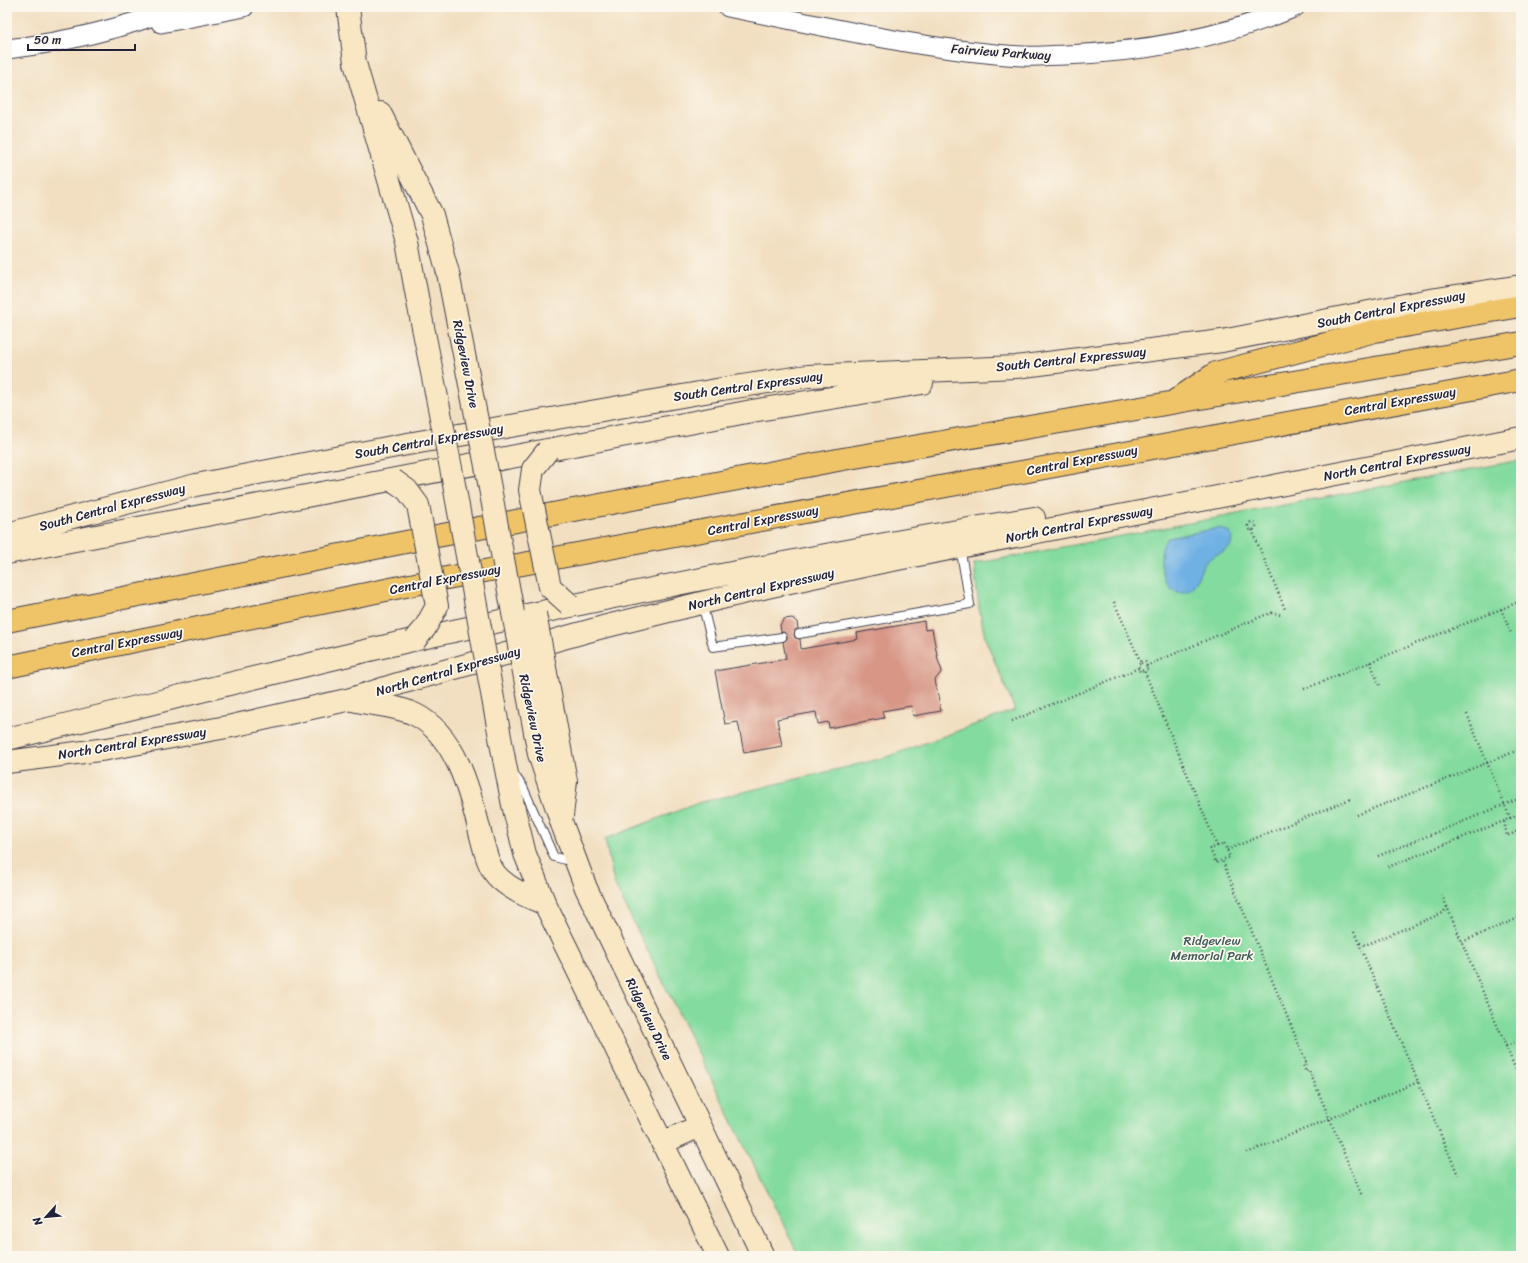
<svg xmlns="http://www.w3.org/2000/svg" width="1528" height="1263" viewBox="0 0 1528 1263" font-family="Sriracha,sans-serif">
  <rect width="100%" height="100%" fill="#fbf7ec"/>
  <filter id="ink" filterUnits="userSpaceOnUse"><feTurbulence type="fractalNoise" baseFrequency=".025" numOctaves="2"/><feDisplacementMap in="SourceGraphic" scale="8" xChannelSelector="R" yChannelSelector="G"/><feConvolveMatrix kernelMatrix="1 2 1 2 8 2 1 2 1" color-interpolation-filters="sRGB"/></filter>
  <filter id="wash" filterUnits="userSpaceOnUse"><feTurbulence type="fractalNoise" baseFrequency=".012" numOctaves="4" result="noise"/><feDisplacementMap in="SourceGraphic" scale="16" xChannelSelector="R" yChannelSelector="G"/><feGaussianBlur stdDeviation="0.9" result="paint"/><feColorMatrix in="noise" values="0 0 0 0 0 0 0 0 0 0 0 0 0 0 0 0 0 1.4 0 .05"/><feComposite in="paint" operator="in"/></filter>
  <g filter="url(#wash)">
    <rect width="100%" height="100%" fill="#f2dfc1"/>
    <path fill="#84db9f" stroke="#537e6d" d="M 1521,460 L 1521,1256 L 799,1256 L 614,883 L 605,839 L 698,803 L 884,758 L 1015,710 L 985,638 L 979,608 L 974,564 Z"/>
    <path fill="#6fb1e4" stroke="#486a90" d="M 1219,528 L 1230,532 L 1232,537 L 1231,546 C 1225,553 1215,553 1208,560 C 1197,569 1198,594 1179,592 C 1161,591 1155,548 1168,538 Z"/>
    <g id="blocks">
      <path fill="#d79686" d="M 792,618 L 797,622 L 798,629 L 795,630 L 794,635 L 795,638 L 800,639 L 801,649 L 858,639 L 857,633 L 924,621 L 925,630 L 932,629 L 938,660 L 942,671 L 935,680 L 941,711 L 913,716 L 911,706 L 882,711 L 884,718 L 829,728 L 828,722 L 818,724 L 816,712 L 777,719 L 782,746 L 744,753 L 738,722 L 725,724 L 715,671 L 786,659 L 783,642 L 787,639 L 787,636 L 784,632 L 781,632 L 780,625 L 784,619 Z"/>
    </g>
  </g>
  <g filter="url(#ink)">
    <use href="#blocks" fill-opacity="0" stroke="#413e4f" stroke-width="1"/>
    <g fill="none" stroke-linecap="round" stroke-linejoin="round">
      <g stroke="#413e4f" stroke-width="10">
        <path id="service" d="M 702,603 L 713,647 L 782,637
          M 799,634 L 970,604 L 960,547
          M 513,773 L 523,787 L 554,857 L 574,862"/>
      </g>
      <g stroke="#413e4f" stroke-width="21">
        <path id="tertiary" d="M 728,7 C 825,26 923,50 1023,56 C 1037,57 1051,55 1065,55 C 1143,52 1223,38 1295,7
          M 161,23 L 244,7
          M 7,49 C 68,42 121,29 178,7"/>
      </g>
      <g stroke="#413e4f" stroke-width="24">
        <path id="secondary" d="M 348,7 L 355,63 L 407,242 L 418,302
          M 380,113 L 432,215 L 448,273
          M 7,534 L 196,485 L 402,445 L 722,389 L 808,376 L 1016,367 L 1222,341 L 1430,300 L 1521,286
          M 7,553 L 752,411 L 922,383
          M 353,700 C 373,705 395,705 414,714 C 456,734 470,792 480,832 C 484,847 488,869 500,879 C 513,891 529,897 545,904
          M 7,739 C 144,706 280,670 417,639 C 622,594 827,552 1034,518
          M 504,759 L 513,805 L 525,854 L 545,904 L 718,1256
          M 7,762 L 107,749 L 232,726 L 351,699 L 401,683 L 603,627 L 767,587 L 877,563 L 1521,438
          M 562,824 L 586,888 L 763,1256
          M 662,1143 L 700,1126"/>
      </g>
      <g stroke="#413e4f" stroke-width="24">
        <path id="motorway" d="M 1176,400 L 1216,373 L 1375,331 L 1521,306
          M 7,621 L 416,540 L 843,459 L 1521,343
          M 7,667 L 425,582 L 1521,380"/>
      </g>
      <path stroke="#413e4f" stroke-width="2.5" stroke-dasharray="1 3" stroke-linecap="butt" d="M1248 526a4 4 0 1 1 8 0a4 4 0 1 1-8 0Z
        M 1252,530 L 1285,609
        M 1114,602 L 1141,663 L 1138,665 L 1140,672 L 1144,670 L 1217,846 L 1210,849 L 1216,863 L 1222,860 L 1307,1064 L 1303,1065 L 1306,1072 L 1309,1070 L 1362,1196
        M 1501,609 L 1511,633
        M 1370,662 L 1380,686
        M 1141,663 L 1145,662 L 1148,669 L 1144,670
        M 1146,666 L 1265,615 L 1272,613 L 1281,615
        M 1304,689 L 1521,601
        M 1467,714 L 1510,818 L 1504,821 L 1507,836 L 1516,832 L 1521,845
        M 1012,721 L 1139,668
        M 1357,815 L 1521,749
        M 1510,818 L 1516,816 L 1521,823
        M 1516,832 L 1521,830
        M 1217,846 L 1224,843 L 1230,857 L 1222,860
        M 1227,850 L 1350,799
        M 1378,856 L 1521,798
        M 1388,867 L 1504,821
        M 1442,895 L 1521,1082
        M 1354,932 L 1458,1175
        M 1462,942 L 1521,917
        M 1360,943 L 1365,945 L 1443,913 L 1447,907
        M 1506,1046 L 1521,1040
        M 1247,1153 L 1418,1082"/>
      <use href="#service" stroke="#fff" stroke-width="8"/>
      <use href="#tertiary" stroke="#fff" stroke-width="19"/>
      <use href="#secondary" stroke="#f9e7c3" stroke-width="22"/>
      <use href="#motorway" stroke="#efc469" stroke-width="22"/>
      <g stroke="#413e4f" stroke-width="24" stroke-linecap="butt">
        <path id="secondary-bridge" d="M 448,273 L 485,461 L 539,754 L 562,824
          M 418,302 L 451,468 L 504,759
          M 548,450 L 533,469 L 530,490 L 550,587 L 570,605
          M 393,480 L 407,490 L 418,505 L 437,606 L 425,628 L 415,640
          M 535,614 L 566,781 L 562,816"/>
      </g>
      <use href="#secondary-bridge" stroke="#f9e7c3" stroke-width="22"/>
    </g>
  </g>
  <g text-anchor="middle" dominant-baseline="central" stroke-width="3.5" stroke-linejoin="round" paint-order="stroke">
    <g font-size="13" fill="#22223b" stroke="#fbf7ec">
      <text transform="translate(1001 52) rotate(4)">Fairview Parkway</text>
      <text transform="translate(1391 309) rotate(-11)">South Central Expressway</text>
      <text transform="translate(1071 359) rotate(-6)">South Central Expressway</text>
      <text transform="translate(466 364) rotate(79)">Ridgeview Drive</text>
      <text transform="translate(748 386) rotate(-8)">South Central Expressway</text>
      <text transform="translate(1400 401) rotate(-10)">Central Expressway</text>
      <text transform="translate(429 441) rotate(-10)">South Central Expressway</text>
      <text transform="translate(1082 460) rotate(-11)">Central Expressway</text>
      <text transform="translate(1397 462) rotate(-11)">North Central Expressway</text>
      <text transform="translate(112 507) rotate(-15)">South Central Expressway</text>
      <text transform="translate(763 520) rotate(-11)">Central Expressway</text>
      <text transform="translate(1079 524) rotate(-11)">North Central Expressway</text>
      <text transform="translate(445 579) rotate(-11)">Central Expressway</text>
      <text transform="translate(761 589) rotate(-13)">North Central Expressway</text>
      <text transform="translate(127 642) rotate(-11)">Central Expressway</text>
      <text transform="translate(448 671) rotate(-16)">North Central Expressway</text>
      <text transform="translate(533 718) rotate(78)">Ridgeview Drive</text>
      <text transform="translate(132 743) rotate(-9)">North Central Expressway</text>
      <text transform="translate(649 1019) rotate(64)">Ridgeview Drive</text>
    </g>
    <g font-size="13" fill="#3f5a59" stroke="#fbf7ec">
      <text x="1212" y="940">Ridgeview<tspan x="1212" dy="15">Memorial Park</tspan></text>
    </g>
  </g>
  <rect width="1528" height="1263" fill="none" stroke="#fbf7ec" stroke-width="24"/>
  <g transform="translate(46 1217) rotate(243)" stroke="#fbf7ec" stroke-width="3" paint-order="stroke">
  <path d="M0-3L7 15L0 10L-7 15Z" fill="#22223b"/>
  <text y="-6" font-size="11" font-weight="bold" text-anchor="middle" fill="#22223b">N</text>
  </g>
  <path d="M28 44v6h107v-6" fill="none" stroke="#22223b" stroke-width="2"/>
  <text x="34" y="44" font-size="12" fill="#22223b" stroke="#fbf7ec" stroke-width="3" paint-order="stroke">50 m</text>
</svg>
